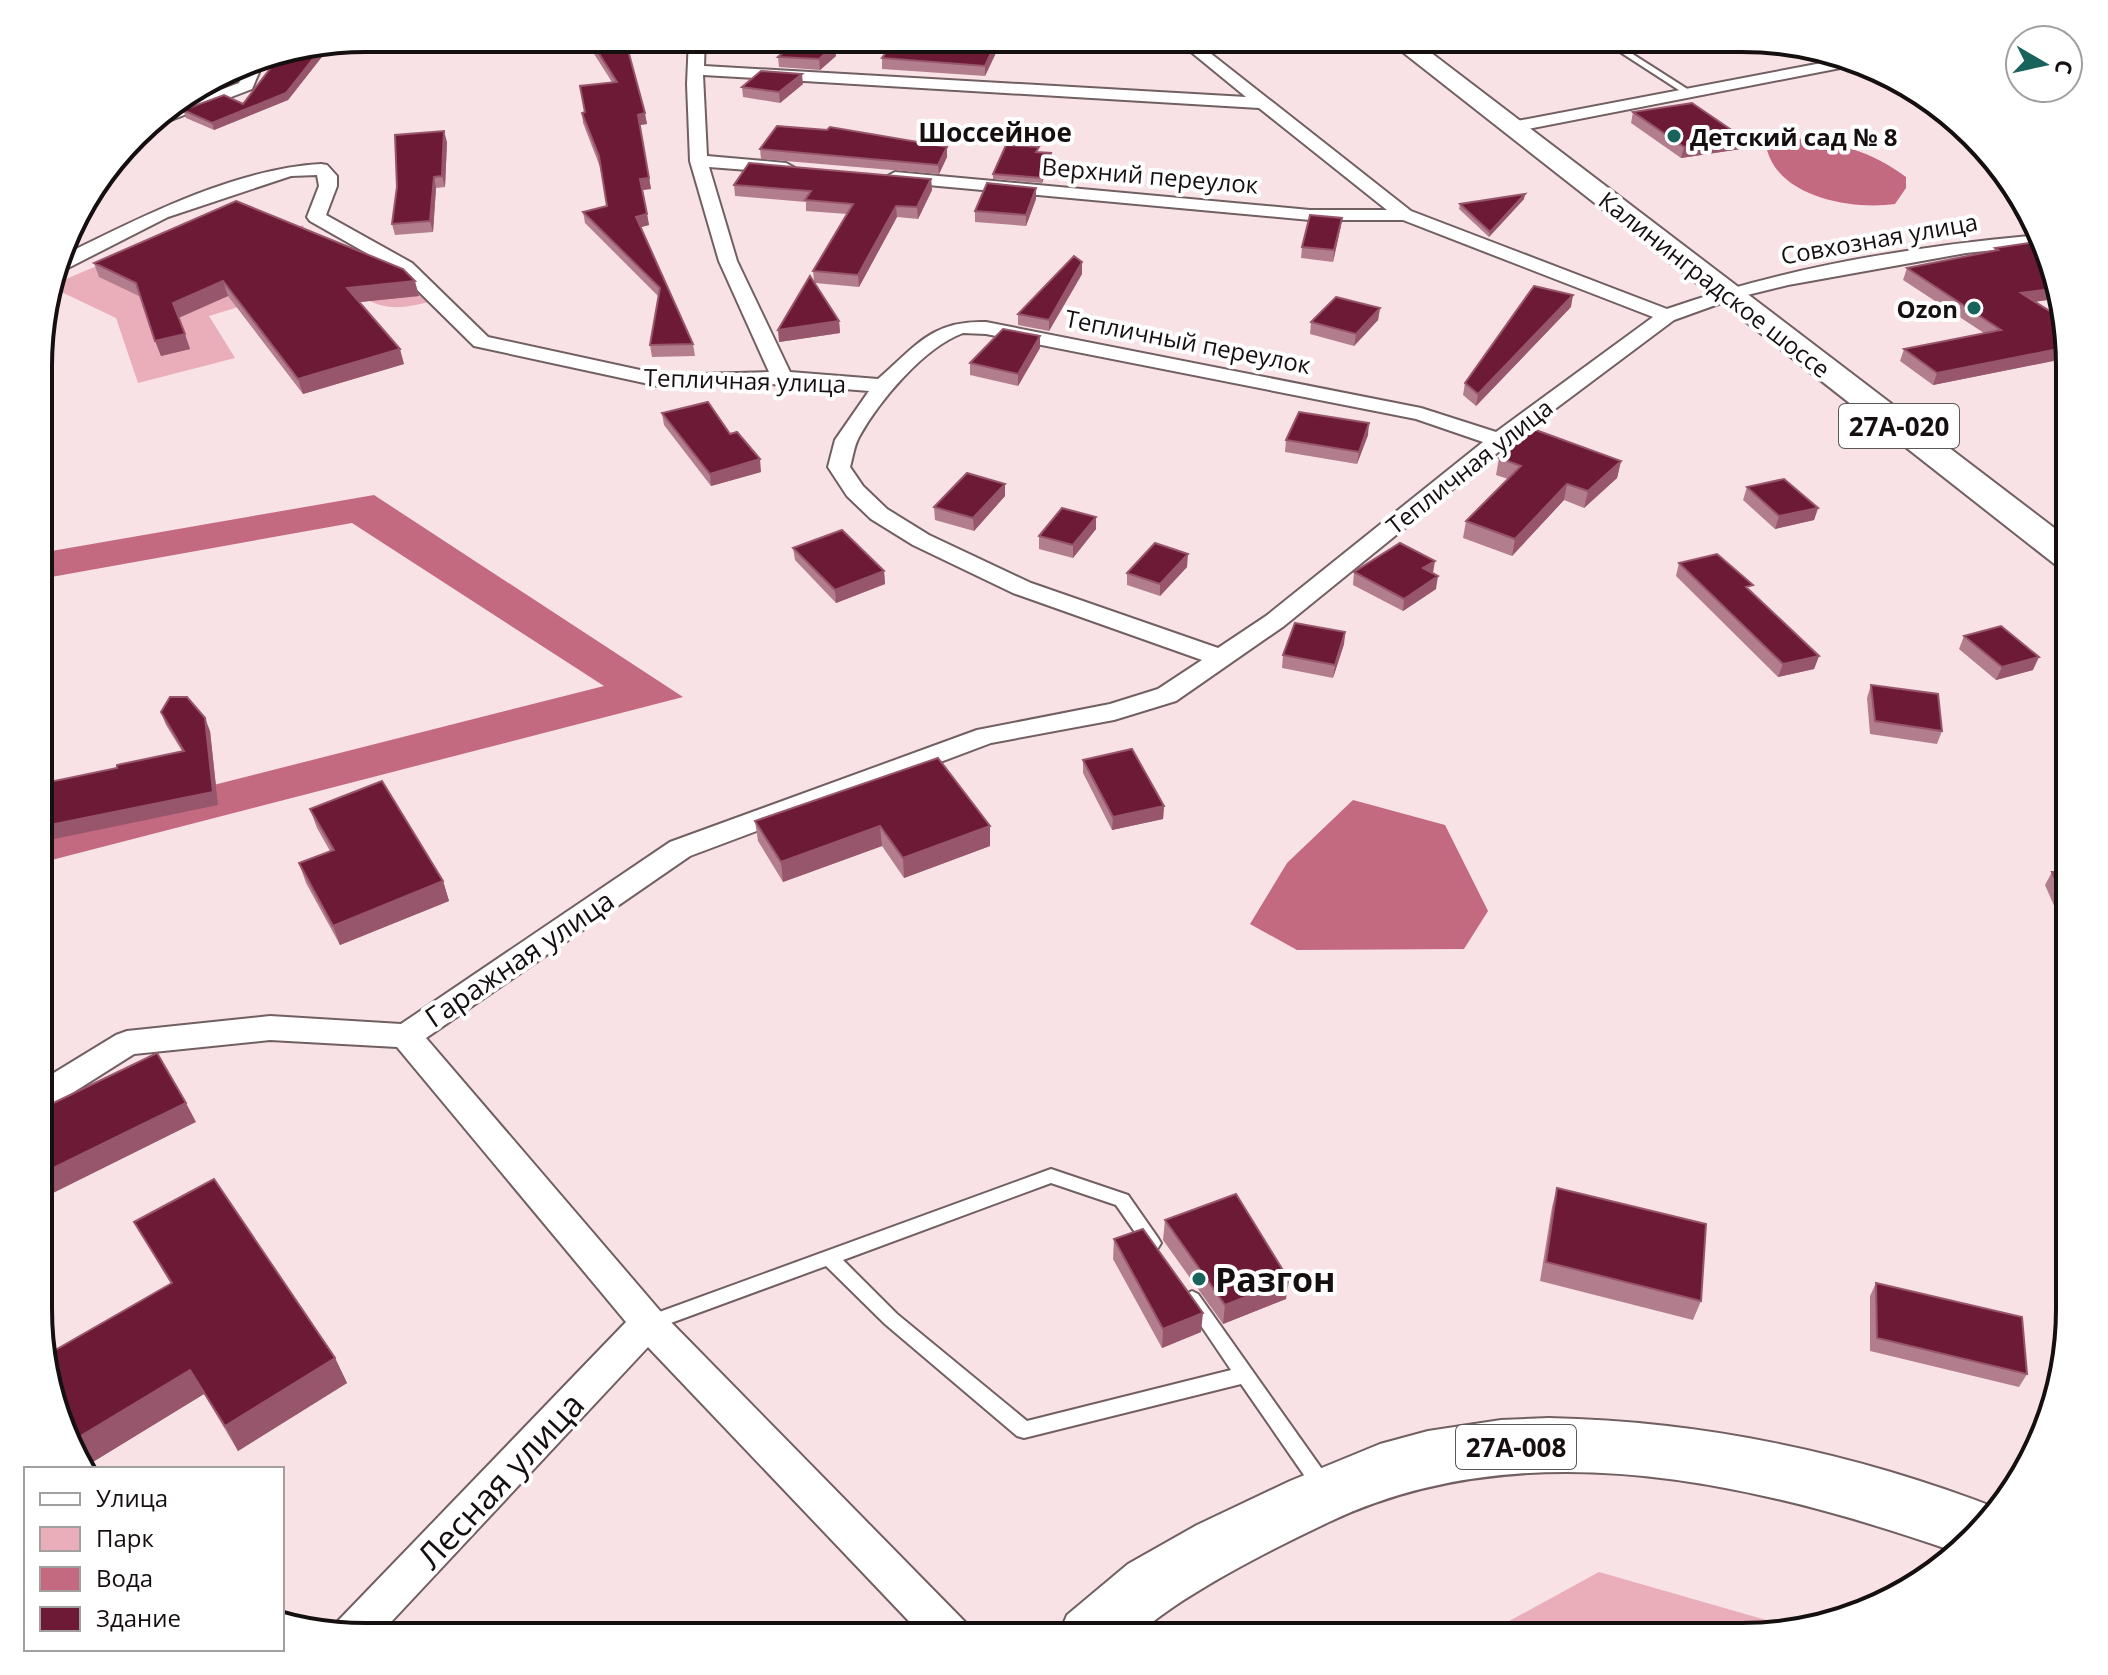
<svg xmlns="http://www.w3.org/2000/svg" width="2108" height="1675" viewBox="0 0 2108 1675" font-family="'Open Sans',sans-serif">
  <rect width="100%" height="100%" fill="#f8e2e6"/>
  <path fill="#eaadba" d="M 199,223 L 253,247 L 303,225 L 306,233 L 439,299 C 382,316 378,305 328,279 L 209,316 L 235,358 L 138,383 L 116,318 L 53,288 L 54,284 Z
    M 1599,1572 L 1790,1627 L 1742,1637 L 1480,1637 Z"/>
  <path fill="#c46a80" d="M 1795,138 C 1837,142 1871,151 1906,177 L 1906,188 L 1895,204 C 1853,210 1780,198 1767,150 L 1777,142 Z
    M 374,495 L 683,697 L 40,863 L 40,829 L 604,686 L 352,523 L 40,579 L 40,553 Z
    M 1353,800 L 1445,825 L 1488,911 L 1464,949 L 1297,950 L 1250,924 L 1287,863 Z"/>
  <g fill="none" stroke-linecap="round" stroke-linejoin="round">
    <g stroke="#715f62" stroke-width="4">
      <path id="lane" d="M 1600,39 L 1609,39 L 1692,92 L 1685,94 Z
        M 1051,1169 L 1128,1195 L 1158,1238 L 1161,1243 L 1158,1248 L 1152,1250 L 1146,1248 L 1116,1205 L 1051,1183 L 843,1260 L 897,1314 L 1027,1421 L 1231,1370 L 1183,1299 L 1186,1294 L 1192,1291 L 1198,1294 L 1329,1479 L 1332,1485 L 1329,1491 L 1322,1494 L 1315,1491 L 1241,1384 L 1024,1438 L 1017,1436 L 885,1324 L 826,1266 L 649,1331 L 643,1328 L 640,1323 L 643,1318 Z"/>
    </g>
    <g stroke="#715f62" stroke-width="4">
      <path id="street" d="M 689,38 L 705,38 L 704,66 L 1246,97 L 1174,38 L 1191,38 L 1411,211 L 1667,309 C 1786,267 1914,246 2039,235 L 2042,245 L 1966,253 L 1788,285 L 1735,298 L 1674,320 L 1507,445 L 1284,626 L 1176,701 L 1114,720 L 991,743 L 690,856 L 426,1038 L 661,1312 L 966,1623 L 972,1637 L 924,1637 L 648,1347 L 378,1636 L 332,1633 L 337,1622 L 626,1322 L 397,1047 L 270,1040 L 134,1054 L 50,1107 L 39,1110 L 39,1082 L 116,1035 L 127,1031 L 270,1016 L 401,1024 L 670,842 L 977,730 L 1110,704 L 1158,689 L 1202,660 L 1013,593 L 913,545 L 871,519 L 847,496 L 828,467 L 835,440 L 869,391 L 782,384 L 663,387 L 474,346 L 398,271 L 310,221 L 307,217 L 319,186 L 317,175 L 291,176 L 168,217 L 68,268 L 59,269 L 64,255 C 141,217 234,169 321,164 L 327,165 L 337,176 L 337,186 L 326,215 L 412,263 L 488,337 L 663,375 L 769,372 L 719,261 L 690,161 L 687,84 ZM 703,75 L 1259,108 L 1387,210 L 1310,210 L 895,172 L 886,177 L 895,182 L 1310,220 L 1403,220 L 1653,317 L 1496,432 L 1421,408 L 986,322 C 932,320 916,346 878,379 L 790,372 L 737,261 L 709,167 L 786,173 L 795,168 L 786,163 L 707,156 ZM 963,333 L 986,334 L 1416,419 L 1483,442 L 1266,616 L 1218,648 L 1031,583 L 929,535 L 887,509 L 863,486 L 850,467 C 853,457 854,446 859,437 C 879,401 923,348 963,333 Z
        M 263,55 L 265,58 L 252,89 L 153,127 L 144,127 L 165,111 L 239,83 L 247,63 Z
        M 1848,58 L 1866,63 L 1512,132 L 1504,127 L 1512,122 Z"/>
    </g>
    <g stroke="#715f62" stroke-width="4">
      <path id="primary" d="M 1386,39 L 1413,39 L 2070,540 L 2070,569 L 2057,566 Z
        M 1549,1418 C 1702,1421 1856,1453 1999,1509 L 1988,1526 L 1953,1551 C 1756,1483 1527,1428 1329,1522 C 1283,1544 1238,1566 1195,1593 C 1180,1602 1164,1613 1150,1624 C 1146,1627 1141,1634 1137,1636 C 1126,1641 1073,1637 1058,1637 L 1067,1615 L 1128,1564 L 1197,1525 L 1290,1481 L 1380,1444 L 1428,1431 L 1501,1420 Z"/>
    </g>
    <use href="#lane" fill="#fff" fill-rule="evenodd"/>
    <use href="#street" fill="#fff" fill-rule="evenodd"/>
    <use href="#primary" fill="#fff" fill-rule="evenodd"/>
  </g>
  <path fill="#b27e8e" d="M 588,38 L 633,38 L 635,48 L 627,49 L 647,124 L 640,125 L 651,189 L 642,190 L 649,225 L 641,227 L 693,344 L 695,356 L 652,357 L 650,345 L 659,297 L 585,223 L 583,212 L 607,206 L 600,167 L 583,123 L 582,113 L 585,112 L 612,82 L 589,46 Z
    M 897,38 L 1003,38 L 985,76 L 882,69 L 882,58 Z
    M 332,44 L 288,100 L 214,130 L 186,118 L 183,110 L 243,104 L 283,52 Z
    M 836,56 L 820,70 L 779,67 L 778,57 Z
    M 803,84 L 780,103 L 743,97 L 742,87 Z
    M 1633,112 L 1741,149 L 1681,158 L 1631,123 Z
    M 447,142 L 445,187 L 436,188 L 433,232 L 395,235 L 392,224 Z
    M 760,149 L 947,157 L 939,174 L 761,159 Z
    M 1039,152 L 1051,159 L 1042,183 L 993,179 L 993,174 Z
    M 931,179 L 932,190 L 918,219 L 897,217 L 859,287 L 815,283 L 839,321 L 840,333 L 779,342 L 814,281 L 813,271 L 847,214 L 806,211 L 806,202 L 735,196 L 734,185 Z
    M 1036,188 L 1036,199 L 1026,226 L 975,222 L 975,211 Z
    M 1524,199 L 1489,237 L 1459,209 L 1460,204 Z
    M 1342,218 L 1340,230 L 1333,262 L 1301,258 L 1302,247 Z
    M 2042,247 L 2054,299 L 2035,302 L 2059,317 L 2070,366 L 2070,372 L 2053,361 L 1933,385 L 1900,361 L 1904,349 L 1984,333 L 1903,280 L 1907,268 L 1994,251 L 1995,248 Z
    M 1082,262 L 1082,274 L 1049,331 L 1018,325 L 1018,314 Z
    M 94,263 L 419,296 L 359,302 L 404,364 L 303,394 L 228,296 L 179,318 L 190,349 L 161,356 L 141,297 L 99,277 Z
    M 1571,307 L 1476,406 L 1463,395 L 1465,383 Z
    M 1380,308 L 1378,320 L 1354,346 L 1310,334 L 1311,322 Z
    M 1040,348 L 1018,386 L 970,375 L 970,363 Z
    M 662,413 L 730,434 L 761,472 L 711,486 L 664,425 Z
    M 1368,435 L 1357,464 L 1285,452 L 1286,440 Z
    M 1499,458 L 1621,461 L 1617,478 L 1584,508 L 1564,500 L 1512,556 L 1463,538 L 1466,521 L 1508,479 L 1496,475 Z
    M 1005,484 L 1005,496 L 974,531 L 935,520 L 934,507 Z
    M 1747,487 L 1818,508 L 1814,520 L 1775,529 L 1743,500 Z
    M 1096,517 L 1096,529 L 1073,558 L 1039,549 L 1039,536 Z
    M 793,548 L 884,571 L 885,584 L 836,603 L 795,560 Z
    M 1679,563 L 1751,592 L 1819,656 L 1814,669 L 1778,677 L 1676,576 Z
    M 1187,567 L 1160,596 L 1127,585 L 1127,573 Z
    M 1354,572 L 1433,573 L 1436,589 L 1403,611 L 1353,585 Z
    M 1345,632 L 1344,644 L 1333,678 L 1282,668 L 1283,655 Z
    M 1964,636 L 2033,670 L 1996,680 L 1959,649 Z
    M 1871,685 L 1942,731 L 1937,744 L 1870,734 L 1867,698 Z
    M 2070,692 L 2070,726 L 2062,721 L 2062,706 L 2068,693 Z
    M 161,712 L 210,731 L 218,805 L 117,768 L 182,751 L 166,725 Z
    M 938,758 L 990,846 L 904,878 L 882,846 L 783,882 L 758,841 L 755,821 Z
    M 1083,760 L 1164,806 L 1163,819 L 1112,830 L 1083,773 Z
    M 310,809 L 443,881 L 449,901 L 340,945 L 306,883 L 299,863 L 330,851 L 317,828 Z
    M 2052,872 L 2070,873 L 2070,933 L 2066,933 L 2045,885 Z
    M 1557,1188 L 1701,1301 L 1693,1320 L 1540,1281 L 1552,1207 Z
    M 1165,1220 L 1286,1299 L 1223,1324 L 1163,1240 Z
    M 134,1222 L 335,1358 L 347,1383 L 238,1451 L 204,1394 L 83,1468 L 72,1454 L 171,1284 Z
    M 1114,1239 L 1201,1332 L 1162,1348 L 1113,1259 Z
    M 1876,1283 L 2027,1374 L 2019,1387 L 1870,1351 L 1870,1296 Z"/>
  <path fill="#97566b" d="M 633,38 L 635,48 L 626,49 L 625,39 Z
    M 998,38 L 1003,38 L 985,76 L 985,66 Z
    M 332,44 L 288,100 L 214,130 L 212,123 L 286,93 L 324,45 Z
    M 835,45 L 836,56 L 820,70 L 819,59 Z
    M 802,74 L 803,84 L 780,103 L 779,92 Z
    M 203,89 L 204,93 L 179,103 Z
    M 645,113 L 647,124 L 639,125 L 638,115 Z
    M 444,131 L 447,142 L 445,187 L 442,176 Z
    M 1743,138 L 1741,149 L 1681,158 L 1684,147 Z
    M 947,147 L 947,157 L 939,174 L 938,165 Z
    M 1051,153 L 1051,159 L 1042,183 L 1042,178 Z
    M 434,177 L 436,188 L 433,232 L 430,221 Z
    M 649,178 L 651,189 L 642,190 L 640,179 Z
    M 931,179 L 932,190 L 918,219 L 917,207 Z
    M 1036,188 L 1036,199 L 1026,226 L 1026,215 Z
    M 1525,194 L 1524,199 L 1489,237 L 1490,232 Z
    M 896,206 L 897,217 L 859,287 L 858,275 Z
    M 647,214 L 649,225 L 638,228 L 636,217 Z
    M 1342,218 L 1340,230 L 1333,262 L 1334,250 Z
    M 1082,262 L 1082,274 L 1049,331 L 1049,320 Z
    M 223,281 L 228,296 L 178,318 L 173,303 Z
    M 415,281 L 419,296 L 351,303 L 347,288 Z
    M 2052,289 L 2054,299 L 2016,304 L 2021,293 Z
    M 1573,295 L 1571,307 L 1476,406 L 1478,394 Z
    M 1380,308 L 1378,320 L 1354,346 L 1356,334 Z
    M 839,321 L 840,333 L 779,342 L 778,330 Z
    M 185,334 L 190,349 L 161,356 L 155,341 Z
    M 1040,336 L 1040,348 L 1018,386 L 1018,374 Z
    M 400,349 L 404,364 L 303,394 L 298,379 Z
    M 2058,349 L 2053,361 L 1933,385 L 1937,373 Z
    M 1369,423 L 1368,435 L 1357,464 L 1359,452 Z
    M 760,459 L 761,472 L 711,486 L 710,474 Z
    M 1621,461 L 1617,478 L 1584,508 L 1588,491 Z
    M 1005,484 L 1005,496 L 974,531 L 973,518 Z
    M 1567,484 L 1564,500 L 1512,556 L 1515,539 Z
    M 1818,508 L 1814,520 L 1775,529 L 1779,516 Z
    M 1096,517 L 1096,529 L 1073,558 L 1073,545 Z
    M 1188,554 L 1187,567 L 1160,596 L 1160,584 Z
    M 1435,561 L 1433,573 L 1423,568 Z
    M 884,571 L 885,584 L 836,603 L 835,590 Z
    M 1438,576 L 1436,589 L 1403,611 L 1404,599 Z
    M 1345,632 L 1344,644 L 1333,678 L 1335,665 Z
    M 1819,656 L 1814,669 L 1778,677 L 1783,664 Z
    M 2039,657 L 2033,670 L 1996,680 L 2002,667 Z
    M 205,718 L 210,731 L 218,805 L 40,842 L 40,827 L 213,792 Z
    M 1164,806 L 1163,819 L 1112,830 L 1113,817 Z
    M 880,826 L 882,846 L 783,882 L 781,862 Z
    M 990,826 L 990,846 L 904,878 L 903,858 Z
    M 443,881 L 449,901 L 340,945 L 333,926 Z
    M 186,1103 L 196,1122 L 39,1200 L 39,1175 Z
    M 1289,1280 L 1286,1299 L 1223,1324 L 1225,1305 Z
    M 1203,1313 L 1201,1332 L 1162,1348 L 1163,1329 Z
    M 335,1358 L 347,1383 L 238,1451 L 225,1426 Z
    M 190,1370 L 204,1394 L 83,1468 L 72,1454 L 69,1443 Z"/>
  <path fill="#6d1a36" stroke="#97566b" stroke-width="2" d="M 589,38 L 629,38 L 625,39 L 645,113 L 638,115 L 649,178 L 640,179 L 647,214 L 636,217 L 693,344 L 650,345 L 660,288 L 583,212 L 607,206 L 599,156 L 582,113 L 585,112 L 580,86 L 617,82 Z
    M 897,38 L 998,38 L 985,66 L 882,58 Z
    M 796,42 L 835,45 L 819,59 L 778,57 Z
    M 324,45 L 286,93 L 212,123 L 183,110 L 224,95 L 243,104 L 283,52 Z
    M 761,71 L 802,74 L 779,92 L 742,87 Z
    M 1692,103 L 1743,138 L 1684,147 L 1633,112 Z
    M 777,126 L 827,130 L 830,127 L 947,147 L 938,165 L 760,149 Z
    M 444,131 L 442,176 L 434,177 L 430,221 L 392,224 L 397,187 L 395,135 Z
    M 1006,145 L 1039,147 L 1036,152 L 1051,153 L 1042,178 L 993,174 Z
    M 749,163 L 931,179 L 917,207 L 896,206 L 858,275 L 813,271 L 853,204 L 805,200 L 811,191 L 734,185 Z
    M 987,183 L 1036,188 L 1026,215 L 975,211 Z
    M 1525,194 L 1490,232 L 1460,204 Z
    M 236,201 L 403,269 L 415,281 L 347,288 L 400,349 L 298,379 L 223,281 L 173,303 L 185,334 L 155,341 L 136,283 L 94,263 Z
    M 1310,215 L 1342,218 L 1334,250 L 1302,247 Z
    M 2035,242 L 2042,247 L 2052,289 L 2021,293 L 2059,317 L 2068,356 L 2058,349 L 1937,373 L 1904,349 L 2001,330 L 1907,268 L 1998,250 L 1995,248 Z
    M 1074,256 L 1082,262 L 1049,320 L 1018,314 Z
    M 810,276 L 839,321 L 778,330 Z
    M 1534,286 L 1573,295 L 1478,394 L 1465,383 Z
    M 1336,297 L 1380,308 L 1356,334 L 1311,322 Z
    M 1003,329 L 1040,336 L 1018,374 L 970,363 Z
    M 708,402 L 730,434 L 737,432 L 760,459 L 710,474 L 662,413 Z
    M 1299,412 L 1369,423 L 1359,452 L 1286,440 Z
    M 1533,429 L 1621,461 L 1588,491 L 1567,484 L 1515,539 L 1466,521 L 1521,466 L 1499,458 Z
    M 967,473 L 1005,484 L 973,518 L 934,507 Z
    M 1784,479 L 1818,508 L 1779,516 L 1747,487 Z
    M 1062,508 L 1096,517 L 1073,545 L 1039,536 Z
    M 842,530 L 884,571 L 835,590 L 793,548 Z
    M 1155,543 L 1188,554 L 1160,584 L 1127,573 Z
    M 1400,543 L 1435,561 L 1423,568 L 1438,576 L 1404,599 L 1354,572 Z
    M 1717,554 L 1753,585 L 1746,587 L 1819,656 L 1783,664 L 1679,563 Z
    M 1295,623 L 1345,632 L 1335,665 L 1283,655 Z
    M 2001,626 L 2039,657 L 2002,667 L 1964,636 Z
    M 1871,685 L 1938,694 L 1942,731 L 1875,721 Z
    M 2070,692 L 2070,709 L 2068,708 L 2068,693 Z
    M 170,697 L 187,697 L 205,718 L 213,792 L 40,827 L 40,784 L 117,768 L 117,765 L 184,751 L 161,712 Z
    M 1132,749 L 1164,806 L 1113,817 L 1083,760 Z
    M 938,758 L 990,826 L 903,858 L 880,826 L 781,862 L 755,821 Z
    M 382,781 L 443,881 L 333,926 L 299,863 L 334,850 L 310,809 Z
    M 2052,872 L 2070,873 L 2070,912 Z
    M 157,1053 L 186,1103 L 39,1175 L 39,1110 Z
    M 214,1179 L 335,1358 L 225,1426 L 190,1370 L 69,1443 L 45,1356 L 172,1283 L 134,1222 Z
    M 1557,1188 L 1706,1224 L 1701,1301 L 1546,1262 Z
    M 1236,1194 L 1289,1280 L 1225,1305 L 1165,1220 Z
    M 1143,1229 L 1203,1313 L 1163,1329 L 1114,1239 Z
    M 1876,1283 L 2022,1317 L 2027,1374 L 1877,1338 Z"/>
  <g fill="#18635c" stroke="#fff" stroke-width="3">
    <circle cx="1674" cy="136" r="8"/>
    <circle cx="1974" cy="308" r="8"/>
    <circle cx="1199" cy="1279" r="8"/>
  </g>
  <g text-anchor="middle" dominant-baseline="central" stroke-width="8" stroke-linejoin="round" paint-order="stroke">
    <g font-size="24" font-weight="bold" fill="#160f10" stroke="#fff" text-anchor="start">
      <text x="1690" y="136">Детский сад № 8</text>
      <text x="1958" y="308" text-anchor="end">Ozon</text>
    </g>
    <g font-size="24" fill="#160f10" stroke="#fff">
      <text transform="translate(1150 175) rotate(5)">Верхний переулок</text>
      <text transform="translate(1879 238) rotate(-10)">Совхозная улица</text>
      <text transform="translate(1715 284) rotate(38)">Калининградское шоссе</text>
      <text transform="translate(1188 341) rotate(11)">Тепличный переулок</text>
      <text transform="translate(745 380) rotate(2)">Тепличная улица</text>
      <text transform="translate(1469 466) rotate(-38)">Тепличная улица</text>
    </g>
    <g font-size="26" font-weight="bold" fill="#160f10" stroke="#fff">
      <text x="995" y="132">Шоссейное</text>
    </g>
    <g fill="#fff" stroke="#5c5758" stroke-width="2">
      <rect x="1839" y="404" width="120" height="44" rx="6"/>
      <rect x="1456" y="1425" width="120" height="44" rx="6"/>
    </g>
    <g font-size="26" font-weight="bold" fill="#160f10">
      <text x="1899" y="426">27А-020</text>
      <text x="1516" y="1447">27А-008</text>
    </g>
    <g font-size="28" fill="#160f10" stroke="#fff">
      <text transform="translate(519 958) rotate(-34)">Гаражная улица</text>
    </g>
    <g font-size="34" font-weight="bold" fill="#160f10" stroke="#fff" text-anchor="start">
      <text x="1215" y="1279">Разгон</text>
    </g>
    <g font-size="34" fill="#160f10" stroke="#fff">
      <text transform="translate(500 1480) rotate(-47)">Лесная улица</text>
    </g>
  </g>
  <path d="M0 0H2108V1675H0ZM366 52H1742A314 314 0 0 1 2056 366V1309A314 314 0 0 1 1742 1623H366A314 314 0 0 1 52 1309V366A314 314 0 0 1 366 52Z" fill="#fff" fill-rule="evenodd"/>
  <path fill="none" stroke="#160f10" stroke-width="4" d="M366 52H1742A314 314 0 0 1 2056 366V1309A314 314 0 0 1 1742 1623H366A314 314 0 0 1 52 1309V366A314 314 0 0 1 366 52Z"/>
  <rect x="24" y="1467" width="260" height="184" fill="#ffffff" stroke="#a29f9f" stroke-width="2"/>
  <rect x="40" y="1493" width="40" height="12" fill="#ffffff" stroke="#a29f9f" stroke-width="2"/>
  <text x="96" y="1507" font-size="24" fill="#160f10">Улица</text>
  <rect x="40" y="1527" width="40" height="24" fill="#eaadba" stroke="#a29f9f" stroke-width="2"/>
  <text x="96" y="1547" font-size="24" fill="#160f10">Парк</text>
  <rect x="40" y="1567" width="40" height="24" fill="#c46a80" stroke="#a29f9f" stroke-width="2"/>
  <text x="96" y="1587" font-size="24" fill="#160f10">Вода</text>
  <rect x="40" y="1607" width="40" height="24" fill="#6d1a36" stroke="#a29f9f" stroke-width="2"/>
  <text x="96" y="1627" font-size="24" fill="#160f10">Здание</text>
  <g transform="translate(2044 64) rotate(99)"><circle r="38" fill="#ffffff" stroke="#a29f9f" stroke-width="2"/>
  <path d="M0-6L14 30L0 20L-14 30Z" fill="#18635c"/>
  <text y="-12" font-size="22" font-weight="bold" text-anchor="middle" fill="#160f10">С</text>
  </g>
</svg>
